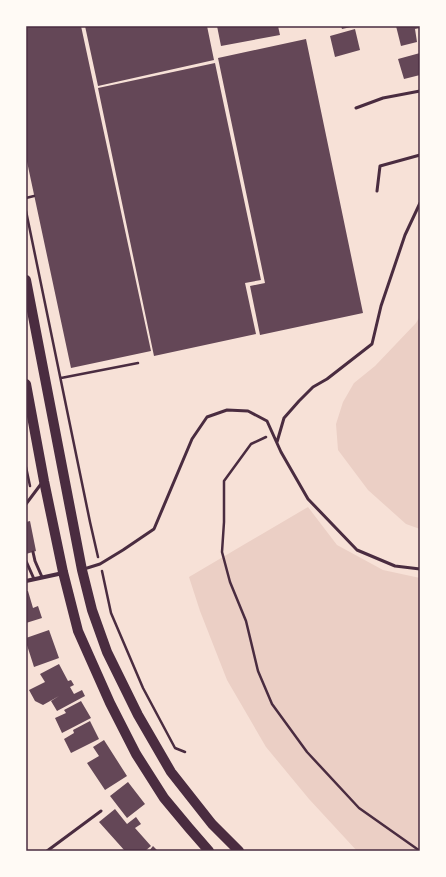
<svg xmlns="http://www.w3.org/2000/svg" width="446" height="877" viewBox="0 0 446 877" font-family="Mulish,sans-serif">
  <rect width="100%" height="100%" fill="#f7e1d7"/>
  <path fill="#ebcfc5" d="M 420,316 L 420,529 L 406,524 L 368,490 L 338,450 L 336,424 L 343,402 L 354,383 L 375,366 L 416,323 Z
    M 308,507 L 337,545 L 383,570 L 420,578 L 420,851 L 357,851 L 309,799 L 266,747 L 227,680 L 200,611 L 189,577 Z"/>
  <path fill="#644757" d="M 26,26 L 81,26 L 151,351 L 71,368 L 26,157 Z
    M 85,26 L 207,26 L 214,60 L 98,86 Z
    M 217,26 L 278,26 L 280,35 L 221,46 Z
    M 341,26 L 351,26 L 351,27 L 342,29 Z
    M 396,26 L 420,26 L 420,28 L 415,29 L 417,42 L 401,46 Z
    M 355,29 L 360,50 L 335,57 L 330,36 Z
    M 306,39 L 363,313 L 260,335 L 250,286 L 265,283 L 218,58 Z
    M 420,53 L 420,75 L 404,79 L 398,59 Z
    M 215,63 L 261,280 L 245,283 L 256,334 L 154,356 L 98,88 Z
    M 30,521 L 36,551 L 26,554 L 26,522 Z
    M 26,591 L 28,591 L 33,608 L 38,606 L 42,618 L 26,623 Z
    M 49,630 L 59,658 L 34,667 L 26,642 L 26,638 Z
    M 59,664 L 68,681 L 71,680 L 74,685 L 70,687 L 74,694 L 82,690 L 85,696 L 57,711 L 51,701 L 59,696 L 43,705 L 35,701 L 29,690 L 45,682 L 40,674 Z
    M 81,701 L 91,718 L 62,733 L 55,718 L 66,713 L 64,710 Z
    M 90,721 L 99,739 L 71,753 L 64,739 L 74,733 L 73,730 Z
    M 104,740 L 127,776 L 105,790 L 87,763 L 99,756 L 93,747 Z
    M 128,782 L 145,804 L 127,818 L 110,796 Z
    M 115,809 L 127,824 L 136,817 L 141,824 L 135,828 L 151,846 L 145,851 L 125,851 L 99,822 Z
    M 153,846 L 158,851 L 149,851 Z"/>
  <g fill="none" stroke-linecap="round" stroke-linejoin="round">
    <path stroke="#4a2c40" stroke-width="2.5" d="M 26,198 L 34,196
      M 26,211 L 90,522 L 98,557
      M 61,378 L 138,363
      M 266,437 L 251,444 L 224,481 L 224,522 L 222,552 L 230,582 L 246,621 L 258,671 L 272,704 L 307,752 L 359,808 L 420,851
      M 26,467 L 30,486
      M 102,571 L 111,613 L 143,688 L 175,748 L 185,752"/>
    <path stroke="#4a2c40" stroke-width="3" d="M 356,108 L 383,98 L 420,91
      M 377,191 L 380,166 L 420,155
      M 277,442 L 284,418 L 299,401 L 313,387 L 327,379 L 372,344 L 381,306 L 405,235 L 420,203
      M 26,504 L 41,484
      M 33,552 L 35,561 L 42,577
      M 26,561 L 34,579
      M 84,569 L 100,564 L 123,550 L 154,529 L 192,439 L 207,417 L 227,410 L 248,411 L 267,421 L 281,452 L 308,499 L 357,550 L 395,566 L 420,569
      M 47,851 L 101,811"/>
    <path stroke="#4a2c40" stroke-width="4" d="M 26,581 L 63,573"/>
    <path stroke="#4a2c40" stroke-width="10" d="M 26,280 L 82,570 L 92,610 L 107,652 L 138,715 L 171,772 L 212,824 L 239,851
      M 26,384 L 44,481 L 63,572 L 78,631 L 110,703 L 136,754 L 164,798 L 189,828 L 209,851"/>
  </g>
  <rect width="446" height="877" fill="none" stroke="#fffaf5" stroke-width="54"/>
  <rect x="27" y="27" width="392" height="823" fill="none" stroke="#4a2c40" stroke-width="1.5"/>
</svg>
